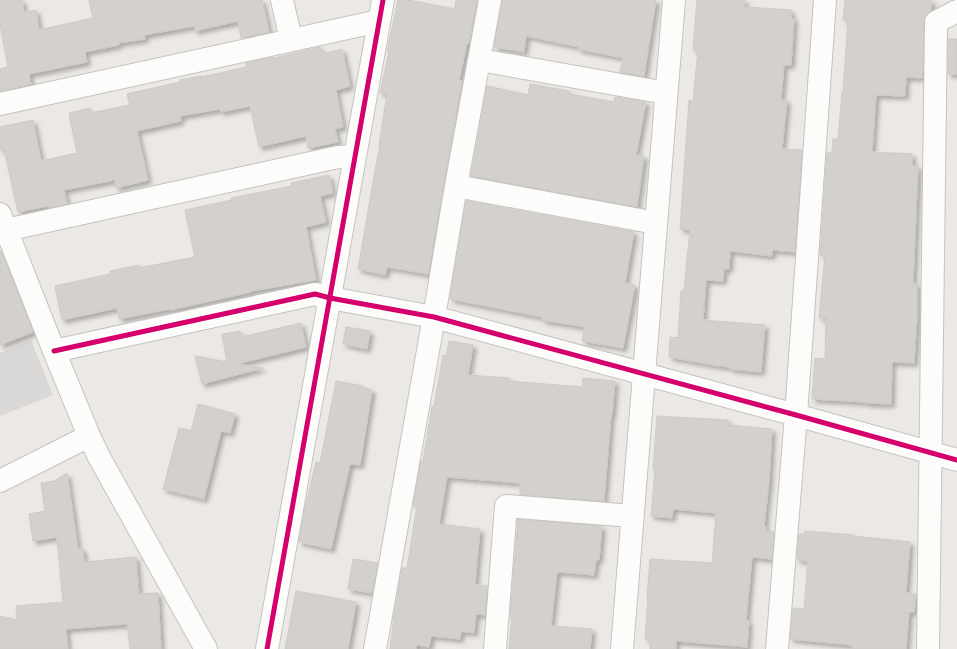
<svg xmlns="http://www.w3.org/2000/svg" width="957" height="649" viewBox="0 0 957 649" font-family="Cabin,sans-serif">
  <defs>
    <filter id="shadow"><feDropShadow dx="3.5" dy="3.5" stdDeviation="2" flood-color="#0004"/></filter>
  </defs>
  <rect width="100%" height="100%" fill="#ebe8e5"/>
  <path fill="#dad8d7" d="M 31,340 L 53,395 L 0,416 L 0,353 Z"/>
  <path fill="#d3d0ce" stroke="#cfcac6" filter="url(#shadow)" d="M 0,0 L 22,0 L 24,12 L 36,10 L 39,30 L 93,18 L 89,0 L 262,0 L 269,32 L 241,38 L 238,21 L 195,31 L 194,26 L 144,35 L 145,39 L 118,43 L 119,45 L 85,52 L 87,62 L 29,74 L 31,84 L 0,91 L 0,69 L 8,67 L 0,24 Z
    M 398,0 L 408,0 L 455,9 L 456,0 L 477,0 L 469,43 L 467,43 L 459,80 L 462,81 L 444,184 L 428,274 L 387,267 L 385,275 L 358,269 L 375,170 L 380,145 L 379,145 L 387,94 L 380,93 L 389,52 L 387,52 Z
    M 502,0 L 656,0 L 644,76 L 620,72 L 623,58 L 578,49 L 579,47 L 526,36 L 524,52 L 494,47 Z
    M 697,0 L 745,0 L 744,7 L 791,10 L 791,18 L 794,19 L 791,65 L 784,65 L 781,100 L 787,100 L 782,149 L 802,150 L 795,252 L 772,250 L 772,256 L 730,251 L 729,269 L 724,269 L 723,281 L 706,280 L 703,320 L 765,325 L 761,372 L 730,369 L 730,367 L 719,366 L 669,357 L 670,337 L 678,338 L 681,291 L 684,291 L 690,230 L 680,229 L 689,100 L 693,101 L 698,50 L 693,50 Z
    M 845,0 L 932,0 L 931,10 L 926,15 L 924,22 L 923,73 L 922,73 L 922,78 L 906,77 L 905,96 L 876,95 L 872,152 L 912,154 L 912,166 L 918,166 L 913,283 L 917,284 L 917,318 L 914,363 L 892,362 L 891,404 L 865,403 L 865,402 L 812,399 L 815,358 L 825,359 L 826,318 L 819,318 L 825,256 L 820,255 L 827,153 L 832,153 L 833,139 L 838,139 L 842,92 L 843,92 L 848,20 L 843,20 Z
    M 948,39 L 957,39 L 957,74 L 948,74 Z
    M 320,47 L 322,54 L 342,49 L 350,86 L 336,90 L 343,127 L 335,129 L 338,142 L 308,148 L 306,136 L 259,147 L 250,106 L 221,112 L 220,109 L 180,116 L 181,121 L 137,131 L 148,180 L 116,188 L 115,180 L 64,190 L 67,204 L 48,208 L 47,206 L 18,212 L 4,149 L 0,150 L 0,127 L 33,120 L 41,161 L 77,153 L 69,113 L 90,108 L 91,113 L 130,105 L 127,94 L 180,82 L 180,80 L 202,76 L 202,77 L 246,67 L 246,63 L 273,57 L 274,58 Z
    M 530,84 L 569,91 L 569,94 L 614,102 L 615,97 L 646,102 L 636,155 L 644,156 L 637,207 L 471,176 L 487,86 L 528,95 Z
    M 329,175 L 333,193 L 320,196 L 326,222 L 306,227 L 316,280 L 251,291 L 251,292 L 170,310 L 170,309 L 119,319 L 117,308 L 62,320 L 55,286 L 110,274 L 110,271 L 139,265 L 139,268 L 195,257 L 185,210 L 232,200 L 231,198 L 292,186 L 291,183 Z
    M 466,201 L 634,232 L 625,283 L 635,285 L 623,348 L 582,341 L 585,327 L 542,320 L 542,317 L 450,299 Z
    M 1,250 L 33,332 L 0,345 L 0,251 Z
    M 301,323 L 306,347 L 237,364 L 263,368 L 202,384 L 195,356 L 227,362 L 222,334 L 240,331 L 241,337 Z
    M 346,327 L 370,331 L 367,349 L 343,344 Z
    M 449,341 L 473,345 L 468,375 L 509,378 L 508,381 L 582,387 L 583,378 L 615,381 L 612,415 L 611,415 L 604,501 L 520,495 L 520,483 L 447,477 L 439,524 L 480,529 L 475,585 L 487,586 L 485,615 L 476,614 L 474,633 L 461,631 L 460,639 L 431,636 L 429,647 L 416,645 L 416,649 L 390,649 L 394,616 L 402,568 L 407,568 L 417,506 L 413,506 L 421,461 L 423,461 L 432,406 L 434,406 L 443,355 L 446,356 Z
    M 336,381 L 363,386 L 363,388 L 372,390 L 360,465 L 350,464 L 331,549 L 299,542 L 305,508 L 316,462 L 320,463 Z
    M 198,404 L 235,414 L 230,433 L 221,431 L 204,499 L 163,489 L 179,428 L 191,431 Z
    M 657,416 L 728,420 L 728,425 L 772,429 L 769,482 L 764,527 L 766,527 L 766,532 L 774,532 L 772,559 L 752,557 L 746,621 L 749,621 L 747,647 L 676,641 L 676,649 L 650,649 L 650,639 L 645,639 L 648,599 L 647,599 L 650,559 L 712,563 L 716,513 L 673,509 L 672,518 L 651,516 L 655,470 L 653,470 Z
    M 67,473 L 78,549 L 83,549 L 84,562 L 136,557 L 139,594 L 158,593 L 161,649 L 130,649 L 127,624 L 66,629 L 68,649 L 0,649 L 0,616 L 17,620 L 16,606 L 63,602 L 57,537 L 33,541 L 29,514 L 45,511 L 41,483 L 54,481 Z
    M 518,519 L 602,526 L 599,560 L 596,560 L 594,575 L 557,572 L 551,626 L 592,629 L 590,649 L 509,649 L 512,617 L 510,617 Z
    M 805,531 L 853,535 L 853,536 L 910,542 L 906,593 L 916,594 L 914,612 L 909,612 L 906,649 L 852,649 L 852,645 L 790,639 L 793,608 L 804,609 L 808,561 L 797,560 L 799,534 L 805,534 Z
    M 353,559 L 378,563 L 372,593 L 348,589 Z
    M 296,591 L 356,602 L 348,649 L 285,649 Z"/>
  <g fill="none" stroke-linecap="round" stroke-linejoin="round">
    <g stroke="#c4c3c1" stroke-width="24">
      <path id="minor" d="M 282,0 L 291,40
        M 480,60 L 666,93
        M 0,104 L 379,21
        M 456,186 L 656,223
        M 0,214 L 54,351 L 89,436 L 99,457 L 206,649
        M 6,230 L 338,157 L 355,156
        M 54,351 L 315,294 L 330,298 L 434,317 L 796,415 L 957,460
        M 0,481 L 89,436
        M 267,649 L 383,0
        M 375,649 L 434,317 L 456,186 L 490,0
        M 495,649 L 506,506 L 632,516
        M 622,649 L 674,0
        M 777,649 L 796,415 L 825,0
        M 928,649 L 936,22 L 957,11"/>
    </g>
    <use href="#minor" stroke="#fcfcfb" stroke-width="22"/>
    <g stroke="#fff" stroke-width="8">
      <path id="cycleway" d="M 54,351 L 315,294 L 330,298 L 434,317 L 796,415 L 957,460
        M 267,649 L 383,0"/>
    </g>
    <use href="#cycleway" stroke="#d6006c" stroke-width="5"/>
  </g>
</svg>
